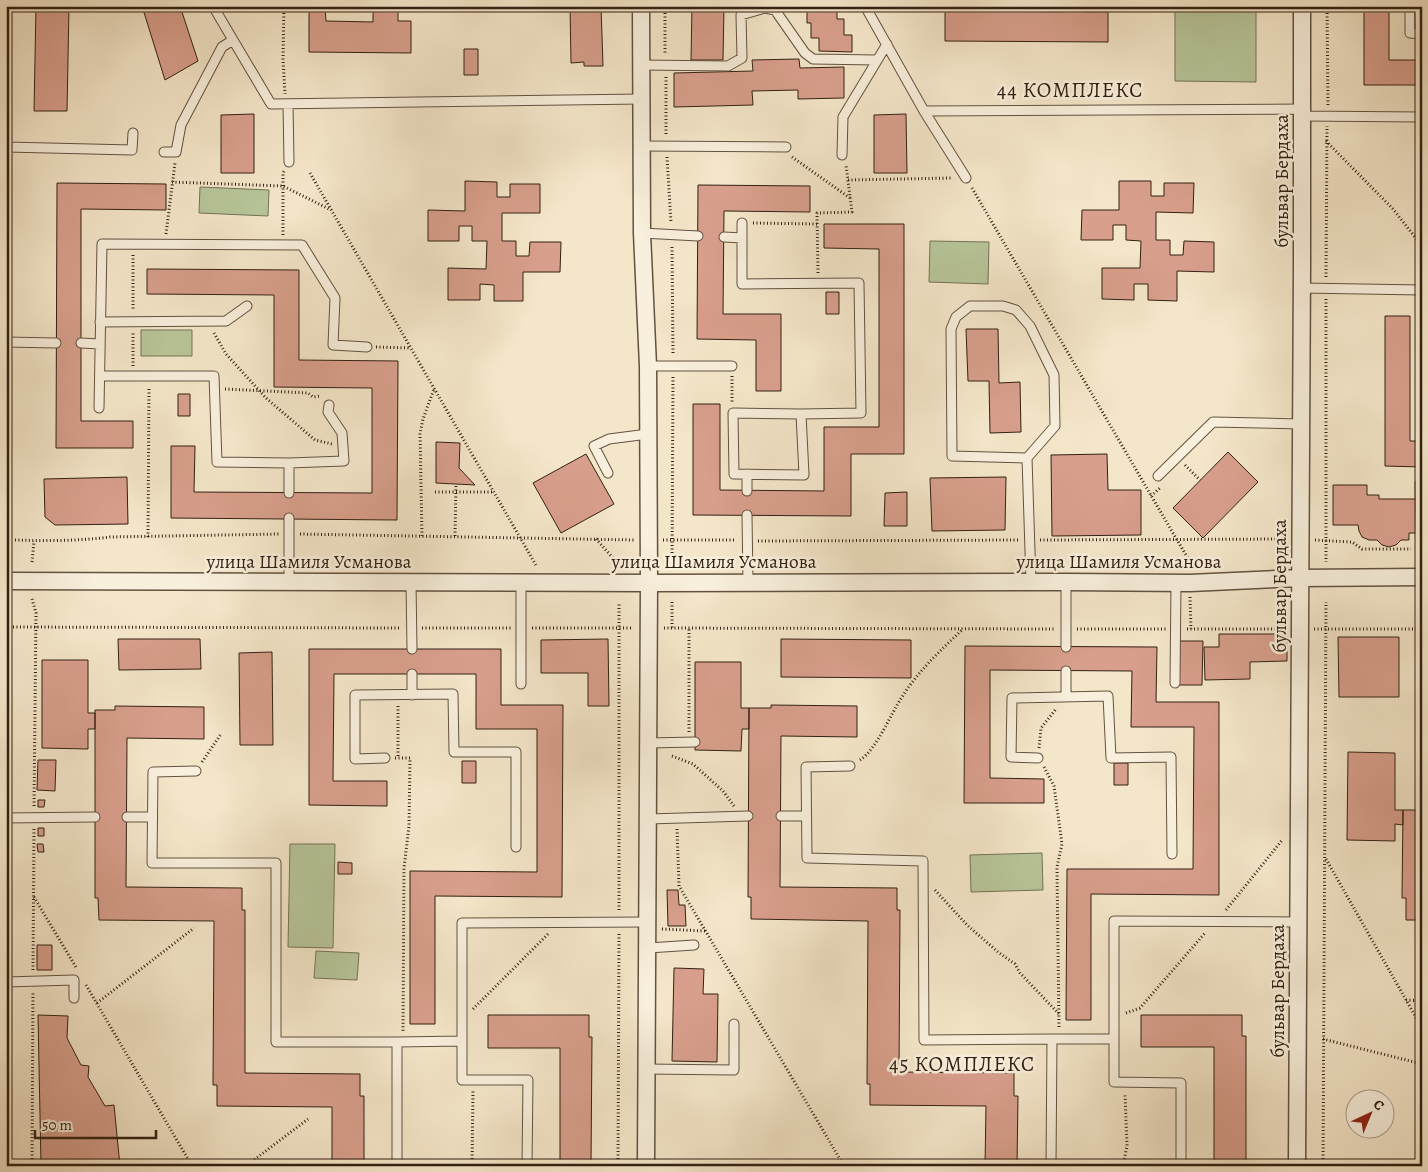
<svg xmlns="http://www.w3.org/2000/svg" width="1428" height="1172" viewBox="0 0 1428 1172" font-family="Alegreya,serif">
  <rect width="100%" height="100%" fill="#f4e6c9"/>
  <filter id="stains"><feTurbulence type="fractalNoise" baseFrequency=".004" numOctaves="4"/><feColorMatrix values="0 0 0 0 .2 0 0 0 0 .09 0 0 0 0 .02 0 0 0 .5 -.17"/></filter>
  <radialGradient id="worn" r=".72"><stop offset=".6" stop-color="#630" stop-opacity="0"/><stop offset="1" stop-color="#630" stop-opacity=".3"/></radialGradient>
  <path fill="#b7c69a" stroke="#757356" d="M 1175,6 L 1256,6 L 1256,82 L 1175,81 Z
    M 200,187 L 269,190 L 268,216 L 199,213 Z
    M 930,241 L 989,242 L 988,284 L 929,282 Z
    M 141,330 L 192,330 L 192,356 L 141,356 Z
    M 290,844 L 335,844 L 333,948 L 288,947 Z
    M 1042,853 L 1043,890 L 971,892 L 970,855 Z
    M 316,951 L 359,953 L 357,980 L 314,978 Z"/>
  <path fill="#d89f8c" stroke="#332012" d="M 36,6 L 69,6 L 67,111 L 34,111 Z
    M 142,6 L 180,6 L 198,61 L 165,80 Z
    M 373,6 L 398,6 L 398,21 L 411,21 L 411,53 L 309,52 L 309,8 L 325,7 L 326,21 L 373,22 Z
    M 570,6 L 601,6 L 603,66 L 584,66 L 584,62 L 571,63 Z
    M 692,6 L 724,6 L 723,60 L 691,60 Z
    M 799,6 L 837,6 L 837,19 L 844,19 L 844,35 L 852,35 L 852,52 L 819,51 L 819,38 L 811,38 L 811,23 L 807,23 L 807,10 L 799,10 Z
    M 945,6 L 979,6 L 979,11 L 1063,12 L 1063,6 L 1085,6 L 1085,12 L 1108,12 L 1108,42 L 945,41 Z
    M 1364,6 L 1389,6 L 1389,60 L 1422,60 L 1422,85 L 1364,85 Z
    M 464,49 L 478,49 L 478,75 L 464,75 Z
    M 799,59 L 800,68 L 844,67 L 844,98 L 798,99 L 798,90 L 752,91 L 753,105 L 674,107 L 674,73 L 753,71 L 752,60 Z
    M 254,114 L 254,173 L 221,173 L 221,115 Z
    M 906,114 L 907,173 L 874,173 L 874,115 Z
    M 465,181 L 497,182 L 497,197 L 510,197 L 510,184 L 540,184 L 540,213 L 502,213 L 502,241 L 516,241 L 516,256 L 529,256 L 530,242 L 561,242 L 560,272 L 523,272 L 523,301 L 494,301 L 494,285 L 480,284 L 480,300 L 448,300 L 448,268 L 486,269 L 487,241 L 472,241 L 472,226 L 459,226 L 459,241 L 428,241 L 428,210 L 465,211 Z
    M 1119,181 L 1151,181 L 1151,196 L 1164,196 L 1164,183 L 1194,183 L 1193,213 L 1156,212 L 1156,240 L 1170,240 L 1170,255 L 1183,255 L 1184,241 L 1214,242 L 1214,272 L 1177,271 L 1177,301 L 1148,300 L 1148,284 L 1134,284 L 1134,300 L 1102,299 L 1102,268 L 1140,268 L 1141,241 L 1126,240 L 1126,225 L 1113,225 L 1113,240 L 1081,240 L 1082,210 L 1119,210 Z
    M 57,183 L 166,184 L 166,210 L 81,209 L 81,421 L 133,421 L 133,448 L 56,448 Z
    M 698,185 L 810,186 L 810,212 L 724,211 L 723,314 L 781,314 L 781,391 L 756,391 L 756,340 L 697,339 Z
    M 824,224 L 904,224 L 904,454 L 851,454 L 851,516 L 693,515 L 693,404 L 720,404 L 720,490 L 824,491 L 824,427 L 879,427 L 879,249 L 824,248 Z
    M 147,269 L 299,270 L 299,360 L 398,361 L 397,520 L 171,518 L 171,446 L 195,446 L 194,492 L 372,493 L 372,388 L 274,387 L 274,295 L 147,294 Z
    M 826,292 L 839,292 L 839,314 L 826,314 Z
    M 1385,316 L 1410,316 L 1410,441 L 1422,441 L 1422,467 L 1385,466 Z
    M 966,329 L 998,329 L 999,383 L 1020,382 L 1021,432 L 990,433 L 989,381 L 968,381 Z
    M 178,394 L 190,394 L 190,416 L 178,416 Z
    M 436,442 L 460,443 L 459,468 L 475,485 L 436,483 Z
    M 1228,452 L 1258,482 L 1203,538 L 1173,508 Z
    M 586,454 L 614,504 L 561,533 L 533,483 Z
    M 1107,454 L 1108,490 L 1141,490 L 1141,535 L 1052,536 L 1051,455 Z
    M 127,477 L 128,524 L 55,525 L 45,517 L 44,479 Z
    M 1006,477 L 1005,530 L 932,531 L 930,478 Z
    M 1333,485 L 1367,485 L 1367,495 L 1379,495 L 1379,499 L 1416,499 L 1417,533 L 1409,533 L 1409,540 L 1401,540 L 1396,545 L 1389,547 L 1382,545 L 1377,540 L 1369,540 L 1362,537 L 1359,531 L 1358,525 L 1333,525 Z
    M 907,492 L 907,526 L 884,526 L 885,493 Z
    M 1219,634 L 1287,634 L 1287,661 L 1250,662 L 1250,679 L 1205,680 L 1204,647 L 1219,647 Z
    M 1338,637 L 1399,637 L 1399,697 L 1339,697 Z
    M 118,639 L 200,639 L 201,669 L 119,670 Z
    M 608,639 L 609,706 L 588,706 L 588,673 L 541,673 L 541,640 Z
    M 781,639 L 911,640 L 911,678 L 781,677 Z
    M 1178,641 L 1203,641 L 1202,685 L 1177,685 Z
    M 965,646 L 1157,647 L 1156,702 L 1219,702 L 1219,895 L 1091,894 L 1091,1020 L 1066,1020 L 1067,869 L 1193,869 L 1194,727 L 1131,727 L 1132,671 L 990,670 L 990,778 L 1044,779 L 1044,803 L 964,803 Z
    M 309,649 L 501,649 L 501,705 L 563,705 L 562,897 L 435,896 L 435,1024 L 410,1024 L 410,871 L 537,872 L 537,729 L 476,729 L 476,674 L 334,674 L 333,781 L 387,781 L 387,806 L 309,805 Z
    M 272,652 L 273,745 L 240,745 L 239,653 Z
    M 42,660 L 88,660 L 88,713 L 95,713 L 95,729 L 88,729 L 88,749 L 42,748 Z
    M 695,662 L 741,662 L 741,708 L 749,708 L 749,729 L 742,729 L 741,751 L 695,750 Z
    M 771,705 L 857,706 L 857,737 L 781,736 L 780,887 L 897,888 L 897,910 L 900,910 L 899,1072 L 1014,1073 L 1014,1096 L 1018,1096 L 1017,1166 L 985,1166 L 986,1106 L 870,1105 L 870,1084 L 867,1084 L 868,921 L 751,919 L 751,897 L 748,897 L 749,708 L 771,708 Z
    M 115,706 L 204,707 L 204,739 L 127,738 L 126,887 L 242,888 L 242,910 L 245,910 L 245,1073 L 360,1074 L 360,1096 L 364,1096 L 364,1166 L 332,1166 L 332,1107 L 217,1106 L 217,1085 L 213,1085 L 214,921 L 99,920 L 98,898 L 95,898 L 95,710 L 115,710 Z
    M 1348,752 L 1395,753 L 1395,810 L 1403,810 L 1403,825 L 1395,824 L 1395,841 L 1347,840 Z
    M 38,760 L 56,760 L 55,791 L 37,790 Z
    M 462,761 L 476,761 L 476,783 L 462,783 Z
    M 1114,763 L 1128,763 L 1128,785 L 1114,785 Z
    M 38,800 L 45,800 L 44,807 L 38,807 Z
    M 1403,810 L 1422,810 L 1422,920 L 1406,920 L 1406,898 L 1402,898 Z
    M 38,828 L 44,828 L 44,836 L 38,836 Z
    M 37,844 L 43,844 L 44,852 L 38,852 Z
    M 338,862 L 352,863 L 352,874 L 338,874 Z
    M 667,890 L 678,890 L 679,905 L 685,905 L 686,926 L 668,926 Z
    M 37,945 L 52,945 L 52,970 L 37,970 Z
    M 674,968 L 704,969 L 703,994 L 718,994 L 717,1062 L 672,1061 Z
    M 38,1015 L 68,1016 L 67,1038 L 81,1065 L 89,1066 L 88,1077 L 105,1106 L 114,1105 L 120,1166 L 41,1166 Z
    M 488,1015 L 589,1015 L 589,1037 L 592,1037 L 591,1166 L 560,1166 L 560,1048 L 488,1048 Z
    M 1141,1015 L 1242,1015 L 1242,1036 L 1246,1036 L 1246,1166 L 1214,1166 L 1214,1047 L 1141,1047 Z"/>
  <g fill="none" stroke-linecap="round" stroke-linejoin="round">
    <g stroke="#635240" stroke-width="11">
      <path id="lane" d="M 213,6 L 233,40
        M 865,6 L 924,111 L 966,178
        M 1410,6 L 1410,33 L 1422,34
        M 642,65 L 728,66 L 742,58 L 741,15 L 765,8 L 775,10 L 805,53 L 813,59 L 876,60
        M 288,104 L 289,162
        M 924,111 L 1302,109
        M 1302,116 L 1422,117
        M 642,146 L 786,147
        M 6,147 L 132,150 L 133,133
        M 164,152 L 176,152 L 181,125 L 222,47 L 233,40 L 271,104 L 642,99
        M 842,155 L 843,117 L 887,44
        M 742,223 L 742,284 L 859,283 L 861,413 L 801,414
        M 642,233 L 698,236
        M 724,237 L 742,238
        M 1301,288 L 1422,290
        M 100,322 L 226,321 L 247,306
        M 6,342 L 56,343
        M 81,343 L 100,344
        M 648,366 L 732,366
        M 100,376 L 214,376 L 217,462 L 289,463 L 344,461 L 342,433 L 328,412 L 329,405
        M 99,408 L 102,244 L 302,245 L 335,298 L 333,345 L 367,347
        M 733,413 L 801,414 L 804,475 L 734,474 Z
        M 1027,458 L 952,456 L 951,329 L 956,317 L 970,306 L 1003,306 L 1016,310 L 1030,326 L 1054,375 L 1055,426 L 1027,458 L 1031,582
        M 608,473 L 594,446 L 609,439 L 648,434
        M 747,474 L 747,491
        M 1158,476 L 1213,422 L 1301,424
        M 1420,484 L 1422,548
        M 289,493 L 289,463
        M 747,515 L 748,582
        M 289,518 L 289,582
        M 411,582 L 412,649
        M 521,582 L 521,684
        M 1066,647 L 1066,582
        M 1066,671 L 1066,697
        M 412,674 L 412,695
        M 1175,683 L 1176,583
        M 648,743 L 695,742
        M 385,758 L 355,759 L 355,695 L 453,694 L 454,752 L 516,752 L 516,847
        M 1038,758 L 1011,757 L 1012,698 L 1108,696 L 1111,758 L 1171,757 L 1172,854
        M 850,766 L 806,767 L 807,858 L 923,861 L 924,1040 L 1052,1039
        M 196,771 L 153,772 L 152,863 L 276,863 L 276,1042 L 397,1042
        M 781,816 L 806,816
        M 127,817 L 152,817
        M 6,818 L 95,817
        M 648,819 L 748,816
        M 648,948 L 694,945
        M 6,982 L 74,980 L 74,998
        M 646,1069 L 734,1070 L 734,1024
        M 397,1166 L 397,1042 L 462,1041
        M 527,1166 L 528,1080 L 462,1080 L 462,923 L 648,922
        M 1051,1166 L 1052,1039 L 1114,1039
        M 1181,1166 L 1181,1083 L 1114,1082 L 1114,921 L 1299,922"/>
    </g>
    <g stroke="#635240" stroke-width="19">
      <path id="street" d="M 641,6 L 642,233 L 648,366 L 649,583 L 646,1166
        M 6,581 L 649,583 L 1066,582 L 1190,583 L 1300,578 L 1422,577
        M 1297,1166 L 1302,266 L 1302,6"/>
    </g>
    <path stroke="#332012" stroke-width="3" stroke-dasharray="1 2.5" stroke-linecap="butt" d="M 284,6 L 283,59 L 285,94
      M 665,6 L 665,53
      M 1327,6 L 1328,105
      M 666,77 L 666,136
      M 1326,141 L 1393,209 L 1422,246
      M 667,157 L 671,223
      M 792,157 L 850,198
      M 310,173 L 537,567
      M 848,180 L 952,178
      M 172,182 L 283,186 L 331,210
      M 972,188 L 1177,540 L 1189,560 L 1189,568
      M 753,223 L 817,224
      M 166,234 L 175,163
      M 283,235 L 283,173 L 284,171
      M 672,247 L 673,355
      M 133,255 L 133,311
      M 818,273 L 817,213 L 852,212 L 846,165
      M 1326,277 L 1327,126
      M 1326,299 L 1326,562
      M 214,333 L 226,354 L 266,398 L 315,440 L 332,444
      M 376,347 L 410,348
      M 133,366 L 133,332
      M 732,376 L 732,402
      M 225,389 L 308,393 L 313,397 L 320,396
      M 1185,465 L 1200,480
      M 435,492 L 494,492
      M 1151,496 L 1160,488
      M 300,534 L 634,540
      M 422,536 L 420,434 L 423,419 L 434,389
      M 455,536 L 456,484
      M 148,537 L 149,387
      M 596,539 L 620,566
      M 15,540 C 46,541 79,541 110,537 L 279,534
      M 663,540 L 736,540
      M 1040,540 L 1286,539
      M 1315,540 L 1352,542 L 1362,549 L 1411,549
      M 758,541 L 1019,540
      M 32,562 L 34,541
      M 672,567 L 673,377
      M 1190,597 L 1191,629
      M 32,599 L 36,613 L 34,808
      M 672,602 L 672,628
      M 6,627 L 401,628
      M 422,628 L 511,628
      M 532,628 L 633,628
      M 664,628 L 1056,629
      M 1077,629 L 1166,629
      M 1187,629 L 1286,629
      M 1314,629 L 1422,629
      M 398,706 L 398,757
      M 689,732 L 689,628
      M 1039,748 L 1041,728 L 1056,709
      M 672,756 L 693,764 L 723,791 L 734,806
      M 395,758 L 410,758 L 409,826 L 404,868 L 403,1031
      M 860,760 C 877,749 890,715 902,697 C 918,671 941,650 963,629
      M 202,762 L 221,734
      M 1044,767 L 1054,786 L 1062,844 L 1057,867 L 1059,1027
      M 677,829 L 679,886 L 844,1166
      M 1326,859 L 1422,1028
      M 935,890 L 967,925 L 998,952 L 1015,964 L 1020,973 L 1059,1014
      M 34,897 L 77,969
      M 619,910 L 619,603
      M 1226,910 L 1283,839
      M 662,929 L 705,931
      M 33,970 L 34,829
      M 86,985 L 192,1166
      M 1406,1000 L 1422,1001
      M 97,1003 L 194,928
      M 473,1009 L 548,934
      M 1126,1013 L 1140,1008 L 1205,933
      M 1323,1039 L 1422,1064
      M 32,1166 L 33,991
      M 246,1166 L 308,1119
      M 472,1166 L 473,1091
      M 618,1166 L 619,934
      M 1123,1166 L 1127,1146 L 1125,1093
      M 1323,1166 L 1326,602"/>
    <use href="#lane" stroke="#f8efdc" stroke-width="9"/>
    <use href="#street" stroke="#f8efdc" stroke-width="16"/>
  </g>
  <g text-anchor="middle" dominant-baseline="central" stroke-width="5" stroke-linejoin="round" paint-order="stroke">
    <g font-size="19" fill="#332012" stroke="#f8efdc">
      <text transform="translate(1282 181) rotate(-90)">бульвар Бердаха</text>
      <text x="309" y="562">улица Шамиля Усманова</text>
      <text x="714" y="562">улица Шамиля Усманова</text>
      <text x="1119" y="562">улица Шамиля Усманова</text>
      <text transform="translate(1280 586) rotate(-90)">бульвар Бердаха</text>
      <text transform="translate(1278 991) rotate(-90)">бульвар Бердаха</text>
    </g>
    <g font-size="21" letter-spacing="1" fill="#332012" stroke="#f8efdc">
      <text x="1070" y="90">44 КОМПЛЕКС</text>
      <text x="962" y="1064">45 КОМПЛЕКС</text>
    </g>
  </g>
  <rect width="1428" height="1172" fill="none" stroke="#f4e6c9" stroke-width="25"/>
  <rect x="8" y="8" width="1413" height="1157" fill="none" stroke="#332012" stroke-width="2.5"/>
  <rect x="12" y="12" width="1403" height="1147" fill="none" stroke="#332012"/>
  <g transform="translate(1370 1114) rotate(44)"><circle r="24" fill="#f8efdc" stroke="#a99c8b"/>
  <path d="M0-4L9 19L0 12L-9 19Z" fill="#8f2418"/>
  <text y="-8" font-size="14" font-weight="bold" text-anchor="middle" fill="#332012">С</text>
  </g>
  <path d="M35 1130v8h121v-8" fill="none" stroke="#332012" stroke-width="2.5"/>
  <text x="42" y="1130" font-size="15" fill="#332012" stroke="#f8efdc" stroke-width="4" paint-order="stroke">50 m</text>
  <rect width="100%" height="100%" filter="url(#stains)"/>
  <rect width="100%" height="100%" fill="url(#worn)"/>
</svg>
